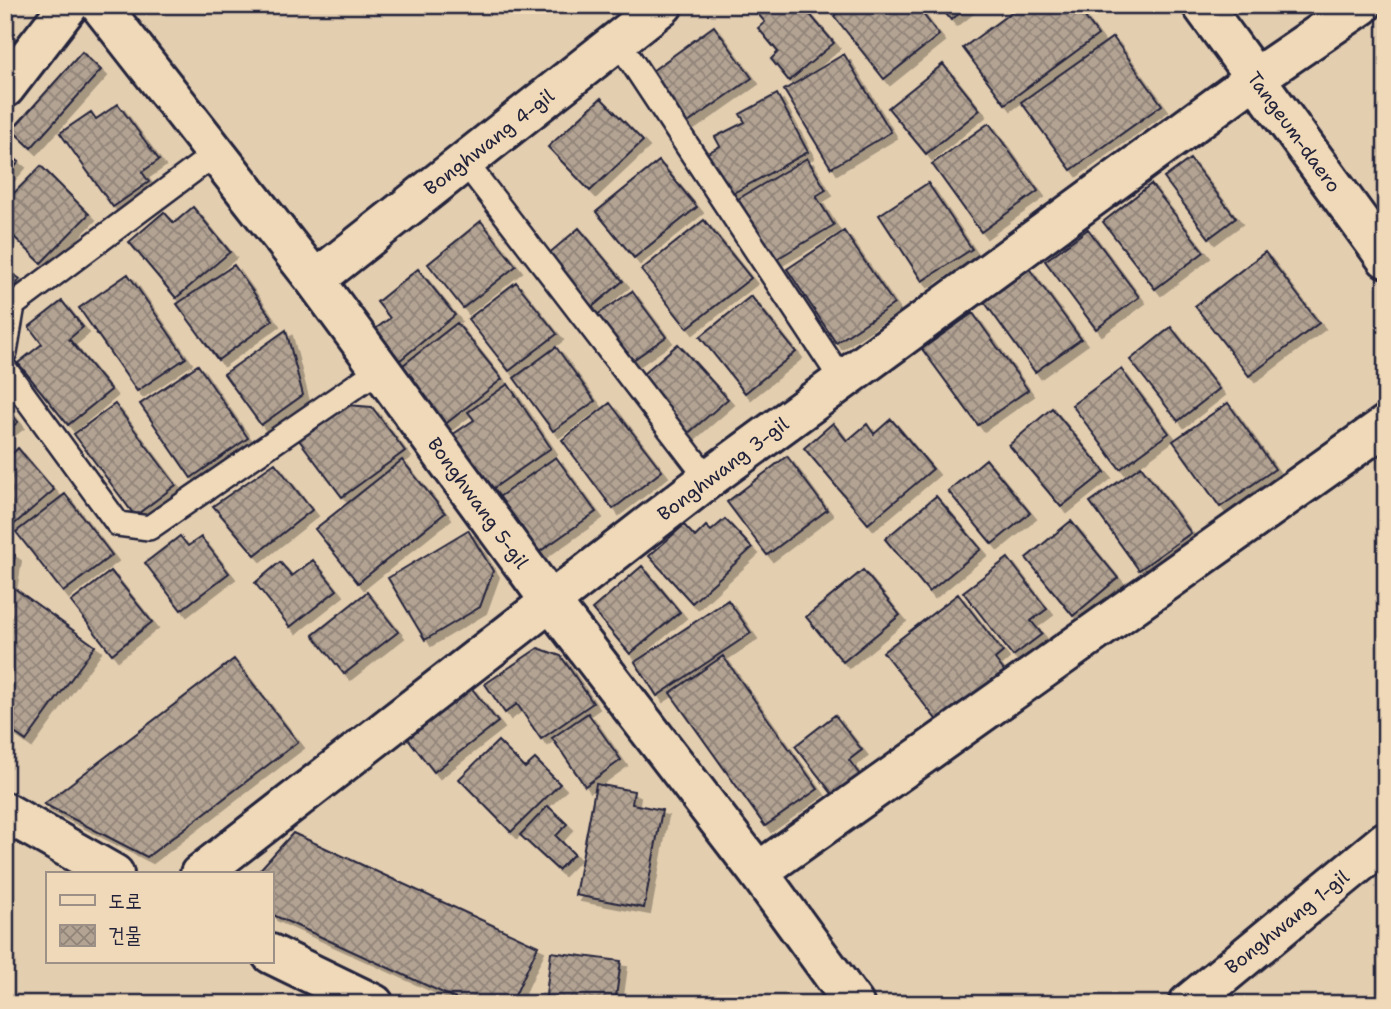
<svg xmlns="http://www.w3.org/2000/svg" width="1391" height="1009" viewBox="0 0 1391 1009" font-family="'Shantell Sans','Poor Story',sans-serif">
  <defs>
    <pattern id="building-cross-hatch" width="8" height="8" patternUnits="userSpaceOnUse" patternTransform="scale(1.75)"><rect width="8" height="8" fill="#b3a393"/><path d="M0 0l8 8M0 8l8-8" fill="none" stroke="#918479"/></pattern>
    <filter id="shadow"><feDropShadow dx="6" dy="6" stdDeviation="0" flood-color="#0004"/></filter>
  </defs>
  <rect width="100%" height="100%" fill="#e3ceb0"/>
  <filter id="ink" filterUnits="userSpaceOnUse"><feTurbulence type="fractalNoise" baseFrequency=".0143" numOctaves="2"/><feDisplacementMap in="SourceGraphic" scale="14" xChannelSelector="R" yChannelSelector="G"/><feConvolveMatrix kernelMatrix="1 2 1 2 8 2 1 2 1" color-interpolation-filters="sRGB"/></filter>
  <g filter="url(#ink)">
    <path fill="url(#building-cross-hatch)" stroke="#22223b" stroke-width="2" filter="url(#shadow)" d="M 750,5 L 802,5 L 834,43 L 789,81 L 771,59 L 778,52 L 758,28 L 765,22 Z
      M 847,5 L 916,5 L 939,35 L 884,79 L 834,16 Z
      M 939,5 L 970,5 L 951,20 Z
      M 1021,5 L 1076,5 L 1098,35 L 1005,104 L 963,48 Z
      M 714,26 L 752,78 L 685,125 L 648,74 Z
      M 1113,37 L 1162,105 L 1071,170 L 1021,102 Z
      M 82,52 L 101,70 L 31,148 L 12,130 Z
      M 844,54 L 891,132 L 831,168 L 784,90 Z
      M 943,64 L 980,110 L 926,154 L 888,108 Z
      M 777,94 L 808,152 L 728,196 L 706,154 L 720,146 L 715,137 L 745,122 L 740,114 Z
      M 601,98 L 643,141 L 590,191 L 548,147 Z
      M 118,104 L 159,160 L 142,172 L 149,182 L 113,207 L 60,133 L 91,112 L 96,119 Z
      M 989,123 L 1038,191 L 981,232 L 932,164 Z
      M 5,151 L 19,162 L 5,178 Z
      M 807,158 L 826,190 L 816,196 L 834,225 L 775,260 L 738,199 Z
      M 1190,159 L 1236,218 L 1209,238 L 1164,178 Z
      M 659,161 L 697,207 L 634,258 L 596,212 Z
      M 41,166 L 89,214 L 41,263 L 5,228 L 5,202 Z
      M 928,183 L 972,249 L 922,281 L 879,215 Z
      M 1151,184 L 1204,252 L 1155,289 L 1103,222 Z
      M 193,207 L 230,252 L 176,298 L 129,242 L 164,212 L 174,223 Z
      M 704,220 L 751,278 L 687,328 L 641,270 Z
      M 481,221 L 516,266 L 463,308 L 428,264 Z
      M 579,228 L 623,281 L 592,307 L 547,255 Z
      M 1088,229 L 1139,297 L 1096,329 L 1045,261 Z
      M 844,231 L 894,304 L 836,343 L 787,269 Z
      M 1265,252 L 1319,323 L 1249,376 L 1195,306 Z
      M 234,265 L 273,320 L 218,360 L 177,304 Z
      M 1028,267 L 1081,339 L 1035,372 L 983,300 Z
      M 5,268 L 20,279 L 5,299 Z
      M 418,269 L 455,315 L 399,361 L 374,330 L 390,318 L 377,302 Z
      M 128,274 L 186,358 L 137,391 L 79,308 Z
      M 516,282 L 557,334 L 509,371 L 468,319 Z
      M 632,291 L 666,337 L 630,362 L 597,315 Z
      M 751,296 L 796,352 L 745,393 L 700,337 Z
      M 62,301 L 83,327 L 69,339 L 111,390 L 68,425 L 18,363 L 42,344 L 29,327 Z
      M 973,313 L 1028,390 L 978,425 L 922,349 Z
      M 457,323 L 502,379 L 443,426 L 398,369 Z
      M 1171,327 L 1219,389 L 1178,421 L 1130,360 Z
      M 286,330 L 303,395 L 261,425 L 224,374 Z
      M 678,344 L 728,399 L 685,436 L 636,380 Z
      M 556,347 L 595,401 L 553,431 L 514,378 Z
      M 198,365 L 248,438 L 191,478 L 140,404 Z
      M 1121,369 L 1169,433 L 1120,469 L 1072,405 Z
      M 508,384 L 551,448 L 488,492 L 449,437 L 474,420 L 468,412 Z
      M 610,403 L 662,471 L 613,509 L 562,440 Z
      M 1228,403 L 1275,469 L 1220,507 L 1173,441 Z
      M 115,404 L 176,485 L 135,516 L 74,434 Z
      M 5,405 L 18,422 L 5,432 Z
      M 347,405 L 372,407 L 405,451 L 342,497 L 299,440 Z
      M 1052,408 L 1105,472 L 1061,507 L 1009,445 Z
      M 891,419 L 933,469 L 868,524 L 804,448 L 833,423 L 847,441 L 867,424 L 874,434 Z
      M 18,448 L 54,490 L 11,527 L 5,520 L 5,449 L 11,455 Z
      M 787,456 L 827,510 L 767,555 L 727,502 Z
      M 556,457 L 596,512 L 539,552 L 499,497 Z
      M 986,459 L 1030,513 L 992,544 L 948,491 Z
      M 402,460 L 445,513 L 358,583 L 315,529 Z
      M 275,463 L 312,510 L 255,555 L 213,506 Z
      M 1141,466 L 1191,533 L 1139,570 L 1090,502 Z
      M 65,494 L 112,555 L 63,592 L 16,532 Z
      M 936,496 L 981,549 L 929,592 L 885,539 Z
      M 725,519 L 752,548 L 692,603 L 649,556 L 684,525 L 695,537 L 706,526 L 711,531 Z
      M 1071,521 L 1118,578 L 1073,616 L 1026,558 Z
      M 468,530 L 493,571 L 480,607 L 425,640 L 388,578 Z
      M 180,536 L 188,546 L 201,537 L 229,573 L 181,610 L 145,563 Z
      M 5,548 L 15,555 L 10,585 L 95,646 L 26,741 L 5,726 Z
      M 1008,558 L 1047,609 L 1031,621 L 1042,634 L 1013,656 L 963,592 Z
      M 313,560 L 337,590 L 290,627 L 255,583 L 280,562 L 292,576 Z
      M 642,566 L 680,612 L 630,654 L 592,609 Z
      M 863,570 L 900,615 L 843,662 L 806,617 Z
      M 111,571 L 152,622 L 112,654 L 71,602 Z
      M 367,592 L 398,632 L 344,674 L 313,635 Z
      M 958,594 L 1003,652 L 995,659 L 1005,672 L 939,723 L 883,652 Z
      M 728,600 L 751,633 L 657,696 L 635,662 Z
      M 538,648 L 561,656 L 593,703 L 541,739 L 517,704 L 505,713 L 485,684 Z
      M 723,656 L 818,789 L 765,826 L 670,693 Z
      M 234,659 L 298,742 L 147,857 L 44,804 Z
      M 470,686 L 498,722 L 434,772 L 406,736 Z
      M 588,713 L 621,760 L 585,786 L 552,738 Z
      M 835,715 L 862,750 L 849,760 L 860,775 L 834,796 L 795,746 Z
      M 498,741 L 525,768 L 535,759 L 560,784 L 511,832 L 459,779 Z
      M 596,784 L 634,791 L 632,804 L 662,810 L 644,908 L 575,895 Z
      M 548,806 L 567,824 L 556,836 L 574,854 L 558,870 L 520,835 Z
      M 293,833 L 538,946 L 511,1004 L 467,1004 L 271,914 L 271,874 L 256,874 Z
      M 551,952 L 621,961 L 615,1004 L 545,1004 Z"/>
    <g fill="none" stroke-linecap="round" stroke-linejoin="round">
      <g stroke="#22223b" stroke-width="28">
        <path id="service" d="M 618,41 L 842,380
          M 465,162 L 708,479
          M 5,352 L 13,305 L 215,154
          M 5,369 L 118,524 L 149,528 L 380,369"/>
      </g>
      <g stroke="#22223b" stroke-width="44">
        <path id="minor" d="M 100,5 L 315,280 L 550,601 L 758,872 L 854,1004
          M 5,88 L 69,5
          M 315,280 L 663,5
          M 5,812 L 114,874
          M 758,872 L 1386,425
          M 200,874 L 708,479 L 1255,78 L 1362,5
          M 271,954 L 374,1004
          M 1188,1004 L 1386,841"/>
      </g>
      <g stroke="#22223b" stroke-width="44">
        <path id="secondary" d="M 1202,5 L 1386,258"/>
      </g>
      <use href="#service" stroke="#efd9b8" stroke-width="23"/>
      <use href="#minor" stroke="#efd9b8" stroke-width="38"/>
      <use href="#secondary" stroke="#efd9b8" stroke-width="38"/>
    </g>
  </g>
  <g text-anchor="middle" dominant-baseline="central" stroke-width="5" stroke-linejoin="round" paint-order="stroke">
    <g font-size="19" fill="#22223b" stroke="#efd9b8">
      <text transform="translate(1294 132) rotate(54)">Tangeum-daero</text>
      <text transform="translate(489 142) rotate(-38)">Bonghwang 4-gil</text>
      <text transform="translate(723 469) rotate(-37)">Bonghwang 3-gil</text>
      <text transform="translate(478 503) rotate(54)">Bonghwang 5-gil</text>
      <text transform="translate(1287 922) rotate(-39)">Bonghwang 1-gil</text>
    </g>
  </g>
  <rect width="1391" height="1009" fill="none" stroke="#efd9b8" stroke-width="28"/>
  <rect x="14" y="14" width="1363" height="981" fill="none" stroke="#22223b" stroke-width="2.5" filter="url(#ink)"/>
  <rect x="46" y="872" width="228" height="91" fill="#efd9b8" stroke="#9d9086" stroke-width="2"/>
  <rect x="60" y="895" width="35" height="10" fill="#efd9b8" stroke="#9d9086" stroke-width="2"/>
  <text x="108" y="908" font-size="21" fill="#22223b">도로</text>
  <rect x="60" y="925" width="35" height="21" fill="url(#building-cross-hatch)" stroke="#9d9086" stroke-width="2"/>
  <text x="108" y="942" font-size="21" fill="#22223b">건물</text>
</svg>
